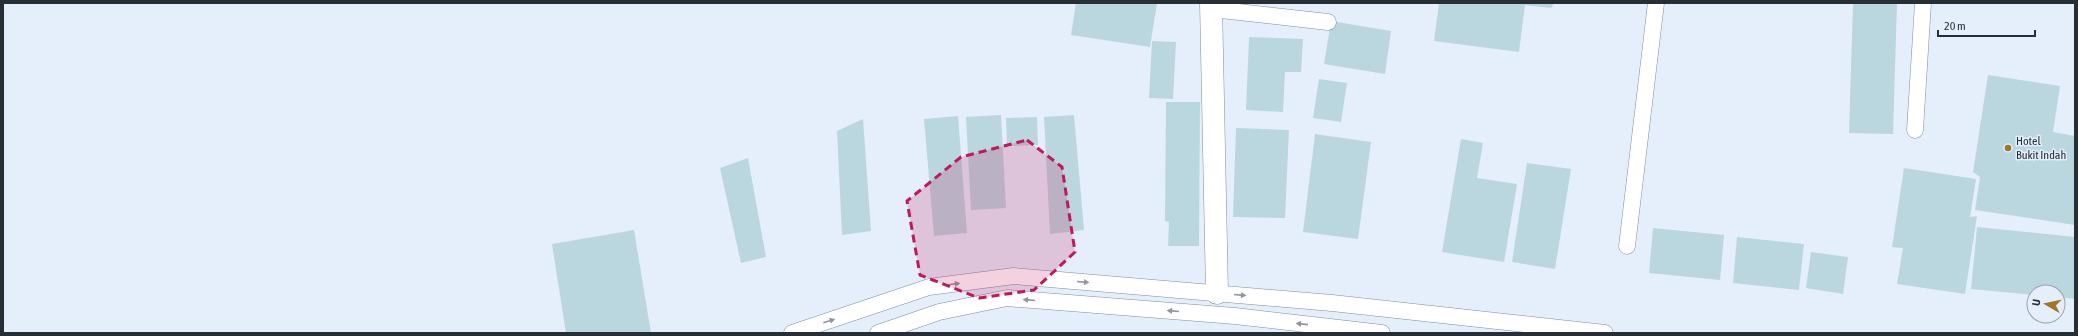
<svg xmlns="http://www.w3.org/2000/svg" width="2078" height="336" viewBox="0 0 2078 336" font-family="'Asap Condensed',sans-serif">
  <rect width="100%" height="100%" fill="#e5effb"/>
  <path fill="#bad7df" d="M 1076,3 L 1157,3 L 1150,47 L 1071,35 Z
    M 1439,3 L 1554,3 L 1551,8 L 1525,5 L 1519,52 L 1434,41 Z
    M 1853,3 L 1897,3 L 1893,134 L 1849,133 Z
    M 1331,21 L 1391,31 L 1385,74 L 1324,64 Z
    M 1249,37 L 1303,39 L 1301,72 L 1285,72 L 1283,112 L 1246,110 Z
    M 1152,41 L 1176,42 L 1173,99 L 1149,98 Z
    M 1988,75 L 2060,86 L 2053,132 L 2075,136 L 2075,225 L 1975,210 L 1980,177 L 1973,172 Z
    M 1319,79 L 1347,83 L 1341,122 L 1313,118 Z
    M 1166,102 L 1200,102 L 1199,246 L 1168,246 L 1169,222 L 1165,221 Z
    M 1001,115 L 1006,208 L 971,210 L 966,117 Z
    M 1074,115 L 1084,230 L 1050,234 L 1044,117 Z
    M 958,116 L 967,233 L 934,236 L 924,119 Z
    M 1037,117 L 1038,145 L 1007,146 L 1006,118 Z
    M 863,119 L 871,231 L 842,235 L 837,131 Z
    M 1236,128 L 1289,130 L 1285,218 L 1233,217 Z
    M 1315,134 L 1371,142 L 1358,239 L 1303,232 Z
    M 1461,139 L 1483,143 L 1477,178 L 1517,184 L 1504,262 L 1442,252 Z
    M 748,158 L 766,257 L 741,263 L 720,168 Z
    M 1527,163 L 1571,169 L 1555,269 L 1512,262 Z
    M 1904,168 L 1976,179 L 1970,217 L 1977,216 L 1965,294 L 1897,284 L 1903,248 L 1892,247 Z
    M 1977,227 L 2075,237 L 2075,299 L 2058,297 L 2058,292 L 2034,292 L 2034,295 L 1971,289 Z
    M 1653,228 L 1724,235 L 1720,280 L 1649,273 Z
    M 634,230 L 651,333 L 566,333 L 552,244 Z
    M 1737,237 L 1804,244 L 1799,290 L 1733,283 Z
    M 1811,252 L 1848,257 L 1843,294 L 1806,288 Z"/>
  <g fill="none" stroke-linecap="round" stroke-linejoin="round">
    <g stroke="#7e8ea0" stroke-width="17">
      <path id="lane" d="M 1212,9 L 1328,22
        M 1915,130 L 1923,3
        M 1627,246 L 1656,3
        M 792,333 L 929,287 L 1014,276 L 1332,303 L 1605,333
        M 878,333 L 939,312 L 1007,298 L 1235,316 L 1382,333"/>
    </g>
    <g stroke="#7e8ea0" stroke-width="23">
      <path id="street" d="M 1211,3 L 1217,293"/>
    </g>
    <use href="#lane" stroke="#fff" stroke-width="16"/>
    <use href="#street" stroke="#fff" stroke-width="22"/>
  </g>
  <defs><path id="oneway-solid" d="M-6-.8H1V-3.2L6.5 0L1 3.2V.8H-6Z"/></defs>
  <g fill="#93969a">
    <use href="#oneway-solid" transform="translate(1083 282) rotate(5)"/>
    <use href="#oneway-solid" transform="translate(954 284) rotate(-7)"/>
    <use href="#oneway-solid" transform="translate(1240 295) rotate(5)"/>
    <use href="#oneway-solid" transform="translate(1029 300) rotate(-175)"/>
    <use href="#oneway-solid" transform="translate(1173 311) rotate(-175)"/>
    <use href="#oneway-solid" transform="translate(829 321) rotate(-18)"/>
    <use href="#oneway-solid" transform="translate(1302 324) rotate(-174)"/>
  </g>
  <path fill="#c2185b" fill-opacity="0.2" stroke="#c2185b" stroke-width="3" stroke-dasharray="8 5" stroke-linejoin="round" d="M 1027,140 L 1062,167 L 1075,252 L 1034,290 L 979,298 L 920,275 L 907,201 L 961,157 Z"/>
  <circle fill="#a17526" stroke="#e5effb" stroke-width="1.5" cx="2008" cy="148" r="4"/>
  <g text-anchor="middle" dominant-baseline="central" stroke-width="3" stroke-linejoin="round" paint-order="stroke">
    <g font-size="12" fill="#272e35" stroke="#e5effb" text-anchor="start">
      <text x="2016" y="141">Hotel<tspan x="2016" dy="14">Bukit Indah</tspan></text>
    </g>
  </g>
  <rect width="2078" height="336" fill="none" stroke="#272e35" stroke-width="8"/>
  <g transform="translate(2046 304) rotate(279)"><circle r="19" fill="#e5effb" stroke="#99a2ac"/>
  <path d="M0-3L7 15L0 10L-7 15Z" fill="#a17526"/>
  <text y="-6" font-size="11" font-weight="bold" text-anchor="middle" fill="#272e35">U</text>
  </g>
  <path d="M1938 30v6h97v-6" fill="none" stroke="#272e35" stroke-width="2"/>
  <text x="1944" y="30" font-size="12" fill="#272e35" stroke="#e5effb" stroke-width="3" paint-order="stroke">20 m</text>
</svg>
